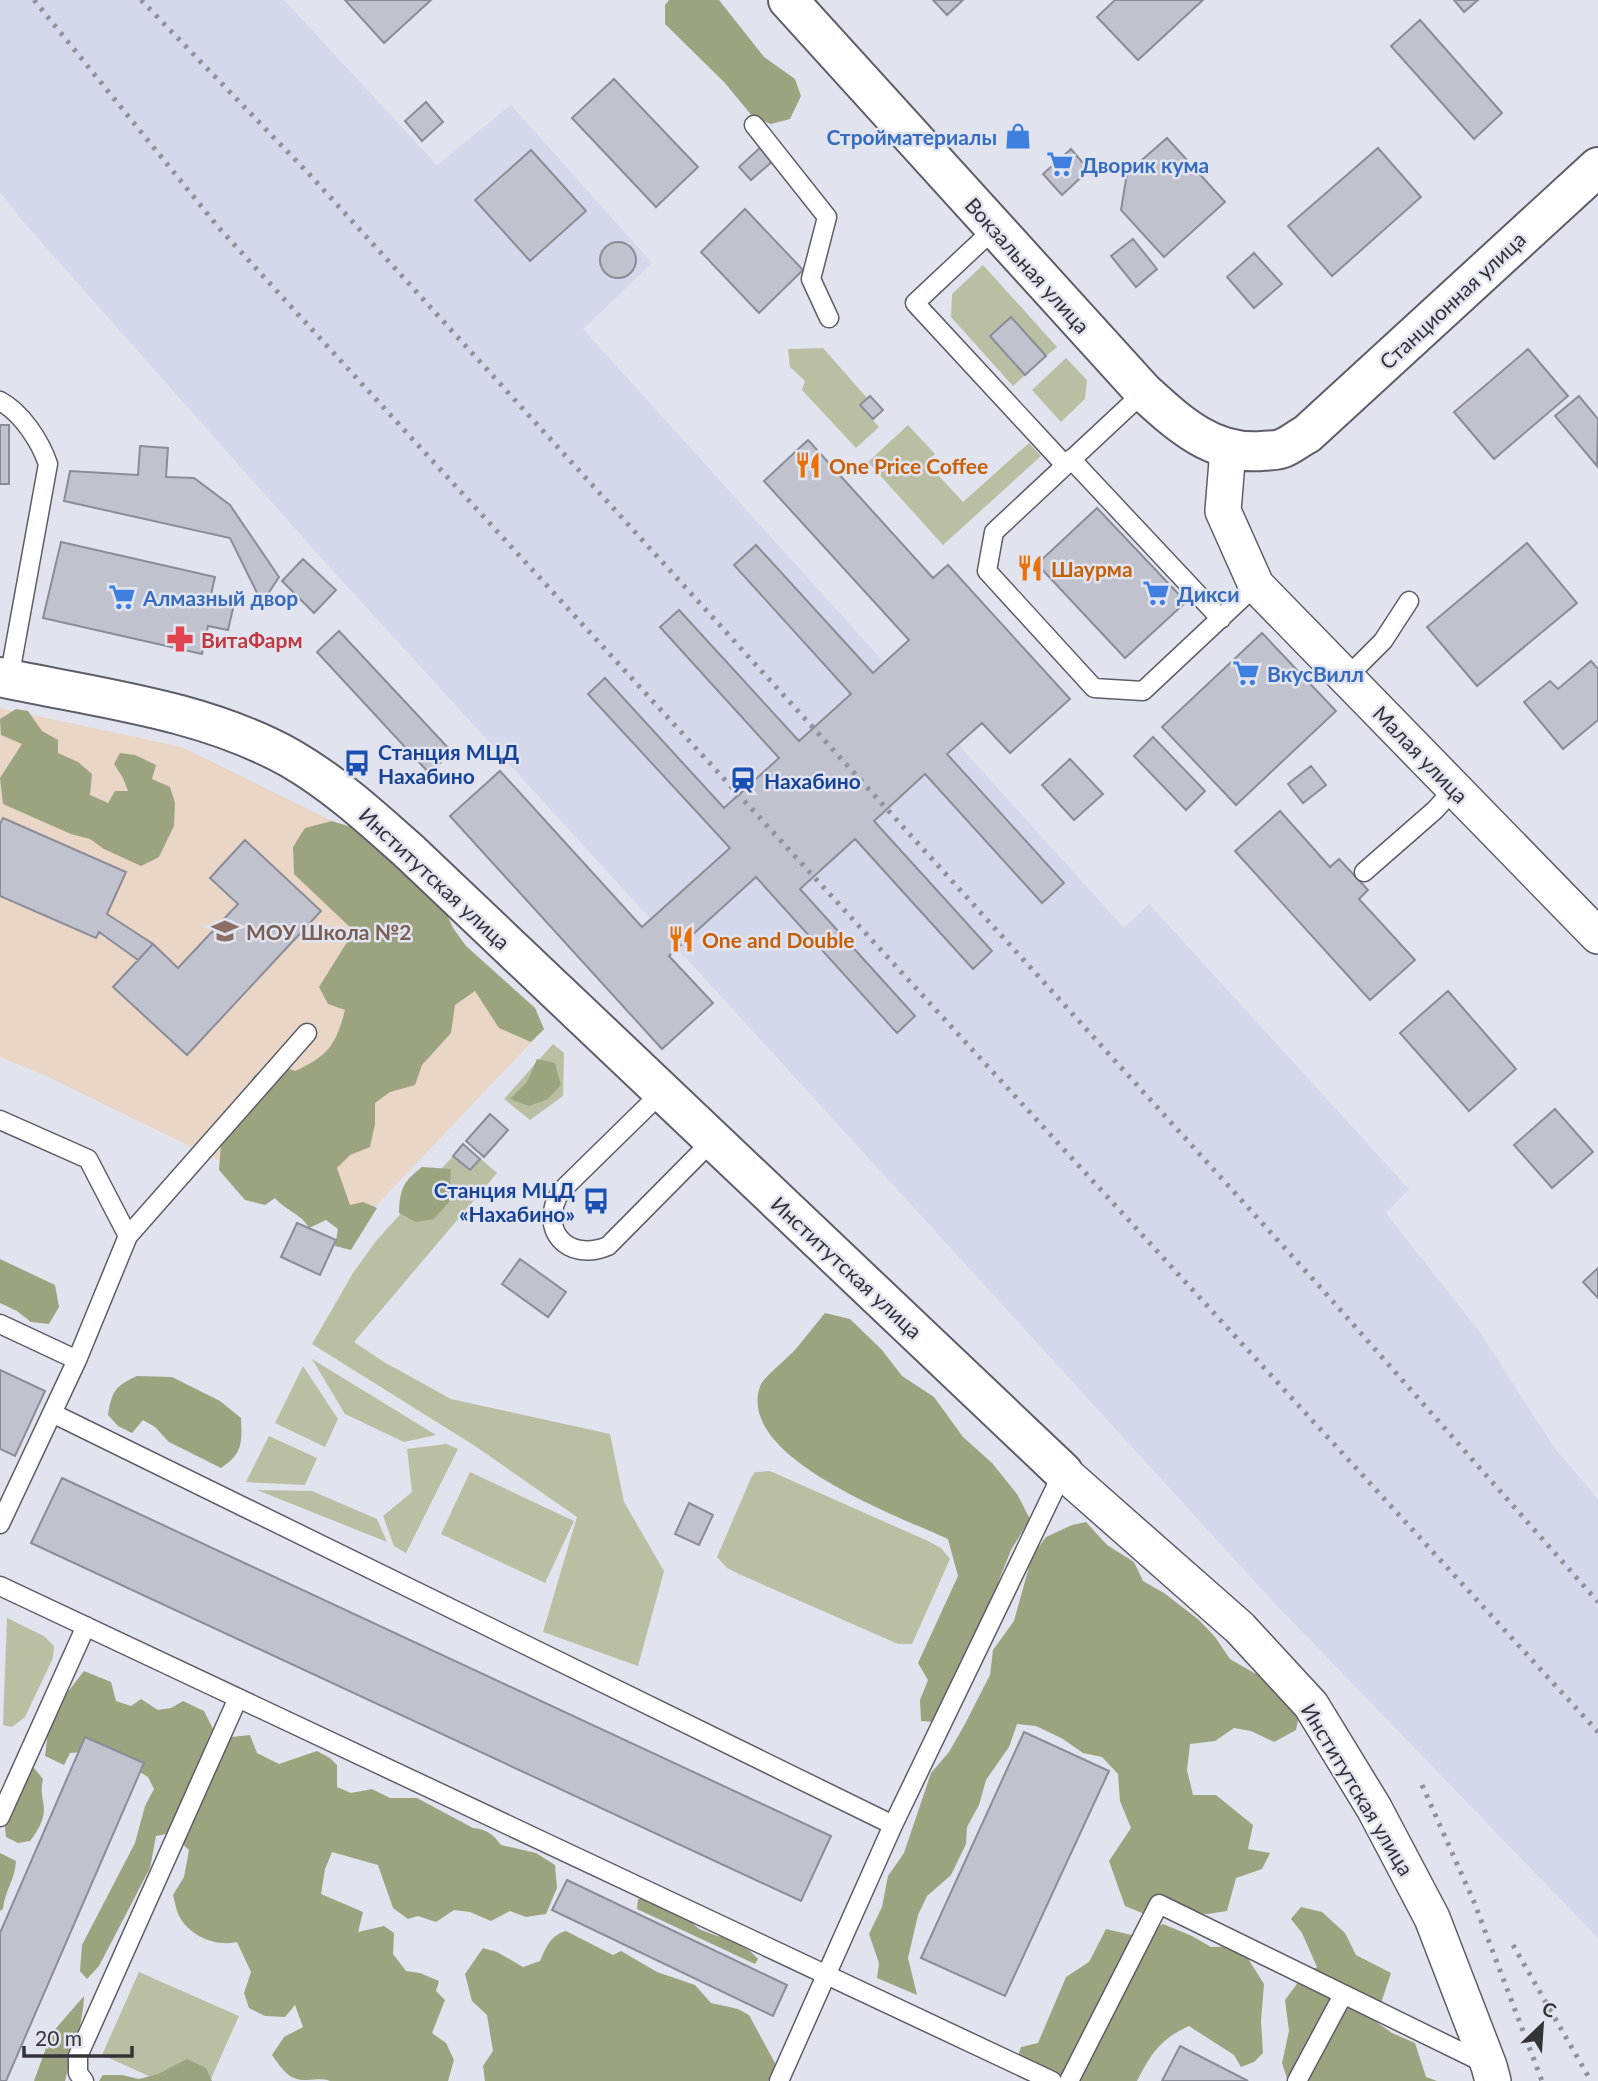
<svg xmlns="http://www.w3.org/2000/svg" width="1598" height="2081" viewBox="0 0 1598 2081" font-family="Lato,sans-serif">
  <rect width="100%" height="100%" fill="#e1e3ef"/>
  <path fill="#d5d8eb" d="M 0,0 L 284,0 L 437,165 L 511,105 L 652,263 L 583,329 L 1124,928 L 1149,904 L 1409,1189 L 1386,1213 L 1479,1331 L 1556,1450 L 1598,1499 L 1598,1938 L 1266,1594 L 315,551 L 20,218 L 0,192 Z"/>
  <path fill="#e9d6c7" d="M 0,708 L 182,747 L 357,833 L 544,1029 L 356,1227 L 46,1076 L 0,1057 Z"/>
  <path fill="#babfa3" d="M 983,265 L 1057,347 L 1046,356 L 1010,318 L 990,336 L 1025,375 L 1013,386 L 951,317 L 952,294 Z
    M 823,348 L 867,398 L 859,405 L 879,427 L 856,448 L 802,390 L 805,381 L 790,367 L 788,349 Z
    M 1066,358 L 1087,380 L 1085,399 L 1061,422 L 1032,390 Z
    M 908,425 L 935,454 L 926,462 L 963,502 L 1029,443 L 1041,456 L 943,545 L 868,462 Z
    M 553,1044 L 564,1053 L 563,1096 L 530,1120 L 504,1099 Z
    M 453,1156 L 470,1172 L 481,1159 L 497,1173 L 354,1342 L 384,1362 L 451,1399 L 610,1434 L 624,1502 L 664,1571 L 638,1666 L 543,1632 L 577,1517 L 475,1446 L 312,1344 L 353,1273 L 376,1241 Z
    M 312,1359 L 436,1435 L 404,1442 L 345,1414 Z
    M 303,1366 L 338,1419 L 325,1447 L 275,1423 Z
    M 269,1436 L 317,1458 L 305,1485 L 246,1482 Z
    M 446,1444 L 458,1449 L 406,1553 L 394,1546 L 383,1516 L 412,1492 L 407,1449 Z
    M 770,1471 L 928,1541 L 941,1548 L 950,1559 L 912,1644 L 898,1644 L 739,1574 L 727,1568 L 717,1557 L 751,1478 L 755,1472 Z
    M 470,1472 L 574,1521 L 545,1583 L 441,1534 Z
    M 257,1490 L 312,1491 L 377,1519 L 387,1542 Z
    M 7,1618 L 44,1636 L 54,1646 L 53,1658 L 25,1717 L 12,1727 L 3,1725 Z
    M 139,1972 L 239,2016 L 210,2081 L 160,2081 L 102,2055 Z"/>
  <path fill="#9ca37f" d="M 669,0 L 719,0 L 764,57 L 795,79 L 801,96 L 790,119 L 771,124 L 753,117 L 724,82 L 665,24 L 665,5 Z
    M 16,709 L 28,711 L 42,731 L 58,740 L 58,753 L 78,762 L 92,774 L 90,795 L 108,803 L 115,791 L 128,791 L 123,778 L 114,764 L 120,753 L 135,755 L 156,765 L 152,779 L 170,787 L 175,803 L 174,826 L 159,857 L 141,866 L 104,849 L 90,839 L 71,834 L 3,804 L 0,778 L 22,744 L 1,735 L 0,719 Z
    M 332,821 L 351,827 L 372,846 L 403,861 L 438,894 L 453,928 L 466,946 L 535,1008 L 544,1029 L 531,1042 L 499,1028 L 475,991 L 455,1005 L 451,1033 L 422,1065 L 415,1085 L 390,1092 L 375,1103 L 375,1124 L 370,1147 L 350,1155 L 337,1168 L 350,1205 L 363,1202 L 377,1208 L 351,1250 L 335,1246 L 338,1229 L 326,1220 L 309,1228 C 303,1215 285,1210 275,1198 L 265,1205 L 245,1200 L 219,1170 L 222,1131 L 254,1076 L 271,1063 L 295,1071 C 328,1056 336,1045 345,1010 L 328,1004 L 319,987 L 354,931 L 294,874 L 293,847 L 305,828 Z
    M 537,1059 L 555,1063 L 561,1085 L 548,1099 L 529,1106 L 510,1099 L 527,1082 Z
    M 422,1167 L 451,1169 L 449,1202 L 434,1219 L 416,1222 L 399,1213 C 400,1188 403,1182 422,1167 Z
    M 0,1259 L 55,1285 L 59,1307 L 49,1324 L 31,1322 L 17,1311 L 0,1303 Z
    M 825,1313 L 850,1319 L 882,1350 L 902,1376 L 934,1397 L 963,1437 L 992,1463 L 1017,1494 L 1030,1519 L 1011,1550 L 986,1613 L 955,1675 L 951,1701 L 936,1722 L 921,1721 L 920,1700 L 928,1680 L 918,1663 L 958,1576 L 948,1539 C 901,1517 731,1456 761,1384 C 764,1378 788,1357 795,1350 C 805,1338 815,1325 825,1313 Z
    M 137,1376 L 172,1377 L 220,1401 L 241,1418 C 242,1442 243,1454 221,1468 L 169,1442 L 155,1427 L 143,1420 L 132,1433 L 118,1426 L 108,1415 C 112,1391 115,1386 137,1376 Z
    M 1086,1522 L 1107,1545 L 1134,1562 L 1143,1581 L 1164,1593 L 1199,1620 L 1215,1637 L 1230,1659 L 1254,1673 L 1279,1680 L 1301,1707 L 1296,1730 L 1274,1742 L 1251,1731 L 1234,1728 L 1215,1741 L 1190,1744 L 1187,1770 L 1193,1795 L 1216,1795 L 1253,1825 L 1248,1849 L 1270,1853 L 1262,1869 L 1236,1878 L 1227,1911 L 1208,1914 L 1176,1912 L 1152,1917 L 1125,1906 L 1109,1861 L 1131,1828 L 1120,1801 L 1118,1774 L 1102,1757 L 1083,1753 L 1063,1739 L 1036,1726 L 1017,1724 L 1009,1747 L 986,1780 L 979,1805 L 967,1827 L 966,1844 L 951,1875 L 927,1896 L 918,1915 L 908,1958 L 917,1995 L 877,1978 L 879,1963 L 869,1934 L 882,1907 L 888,1876 L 904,1853 L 931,1773 L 949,1752 L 965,1724 L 990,1675 L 993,1650 L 1014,1621 L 1032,1556 L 1046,1537 L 1072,1525 Z
    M 84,1671 L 111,1682 L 116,1701 L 131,1706 L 141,1699 L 158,1710 L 171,1708 L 183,1701 L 204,1711 L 213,1729 L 205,1746 L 214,1755 L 232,1737 L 250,1735 L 257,1753 L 279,1764 L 317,1751 L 330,1758 L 337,1765 L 337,1787 L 351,1793 L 372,1789 L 390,1798 L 417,1798 L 473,1828 C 486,1829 493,1834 501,1845 L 536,1853 L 555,1865 L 557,1888 L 546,1914 L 526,1917 L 510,1911 L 491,1921 L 470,1912 L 454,1910 L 436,1922 L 418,1916 L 408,1919 L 393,1908 L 378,1865 L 332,1852 L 325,1869 L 321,1894 L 363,1912 L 358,1932 L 384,1926 L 394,1933 L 393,1954 L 406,1971 L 420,1973 L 439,1981 L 436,1991 L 445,2000 L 432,2033 L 446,2043 L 454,2060 L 448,2081 L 330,2081 C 321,2078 316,2080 307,2080 C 289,2081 282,2069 272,2055 L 284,2037 L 303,2027 L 295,2005 L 285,2017 L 265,2016 L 249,2008 L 244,1993 L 251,1972 L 237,1942 C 215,1947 190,1936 179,1916 C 176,1910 175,1902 173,1895 L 184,1877 L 189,1850 L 171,1833 L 156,1836 L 150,1868 L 99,1966 L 87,1979 L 80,1971 L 82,1945 L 135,1843 L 145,1806 L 154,1789 L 148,1777 L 127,1764 L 93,1751 L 70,1753 L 64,1765 L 45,1756 L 50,1715 Z
    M 34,1768 L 43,1779 C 40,1792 43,1797 44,1809 C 44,1821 37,1832 30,1841 L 18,1843 L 6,1837 L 4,1819 L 25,1773 Z
    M 0,1853 L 16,1861 C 15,1880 5,1890 3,1909 L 0,1911 Z
    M 648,1898 L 657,1906 L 684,1916 L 699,1929 L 717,1936 L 726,1937 L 750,1951 L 758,1959 L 755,1964 L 637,1909 L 638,1899 Z
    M 1301,1907 L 1322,1912 L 1345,1933 L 1356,1955 L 1391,1973 L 1375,2021 L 1392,2033 L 1415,2043 L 1426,2077 L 1437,2081 L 1288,2081 L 1282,2063 L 1289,2031 L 1285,2000 L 1302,1977 L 1317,1967 L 1302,1933 L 1291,1919 Z
    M 1163,1924 L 1192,1936 L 1211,1947 L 1240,1946 L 1264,1984 L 1261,2021 L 1263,2053 L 1254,2062 L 1241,2067 L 1234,2055 L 1189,2026 C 1160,2039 1151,2054 1137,2081 L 1029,2081 L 1014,2068 L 1021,2047 L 1038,2043 L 1066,1977 L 1089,1962 L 1106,1929 L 1140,1937 Z
    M 566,1931 L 613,1955 L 621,1951 L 657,1972 L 695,1985 L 711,2003 L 738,2009 L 749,2015 L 776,2065 L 768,2081 L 485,2081 L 483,2066 L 493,2051 L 487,2015 L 472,2001 L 465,1974 L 483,1948 L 497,1952 L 523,1967 L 540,1961 C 546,1947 551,1935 566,1931 Z
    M 84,1996 C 83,2026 72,2052 65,2081 L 34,2081 L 51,2034 Z
    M 187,2059 L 206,2068 L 212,2081 L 99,2081 L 103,2075 L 122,2075 L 139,2079 L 158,2074 Z"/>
  <path fill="#c0c2ce" stroke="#8a8c97" stroke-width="2" d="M 345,0 L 431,0 L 384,43 Z
    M 933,0 L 963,0 L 947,15 Z
    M 1115,0 L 1203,0 L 1138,60 L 1097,17 Z
    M 1454,0 L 1478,0 L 1464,12 Z
    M 1420,20 L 1502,113 L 1474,139 L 1391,46 Z
    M 614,79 L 698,167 L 656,207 L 572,118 Z
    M 426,102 L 443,122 L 422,141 L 405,121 Z
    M 1167,138 L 1225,202 L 1164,257 L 1121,210 L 1127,173 Z
    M 762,146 L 774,160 L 751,180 L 739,167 Z
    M 1378,148 L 1421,197 L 1332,276 L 1288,226 Z
    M 1071,149 L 1089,170 L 1062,195 L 1043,174 Z
    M 531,150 L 586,211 L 530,261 L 475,200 Z
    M 745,209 L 803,270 L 759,313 L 701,252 Z
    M 1133,239 L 1157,269 L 1136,287 L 1111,256 Z
    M600 260a18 18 0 1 1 36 0a18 18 0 1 1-36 0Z
    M 1254,253 L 1282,284 L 1254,308 L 1227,277 Z
    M 1011,317 L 1046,356 L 1025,375 L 990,336 Z
    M 1528,349 L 1568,396 L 1494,459 L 1454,412 Z
    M 870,396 L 883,410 L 873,419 L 860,405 Z
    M 1579,396 L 1598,419 L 1597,466 L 1555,416 Z
    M 0,425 L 9,425 L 9,484 L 0,484 Z
    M 808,440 L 933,578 L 948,565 L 1070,699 L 1010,753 L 982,723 L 947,754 L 1064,883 L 1042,903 L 925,774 L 874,821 L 992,951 L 973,969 L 855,839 L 800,889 L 915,1016 L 897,1033 L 756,877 L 669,956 L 713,1003 L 662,1049 L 450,816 L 500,771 L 642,927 L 730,848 L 588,694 L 605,678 L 724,808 L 779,758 L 660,627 L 679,610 L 799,741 L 851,694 L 734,565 L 756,545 L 873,673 L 909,640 L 764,481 Z
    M 140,446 L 168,448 L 166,477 L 194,478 L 230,505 L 279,577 L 262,603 L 230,538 L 64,501 L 70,471 L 138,475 Z
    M 1097,508 L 1186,602 L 1125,658 L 1037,564 Z
    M 61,542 L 215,577 L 210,599 L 234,604 L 228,630 L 208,626 L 202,654 L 43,618 Z
    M 1527,543 L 1577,603 L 1477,686 L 1427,627 Z
    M 303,559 L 336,590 L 314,613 L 282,581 Z
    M 339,631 L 452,752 L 429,773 L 317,652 Z
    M 1262,633 L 1336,711 L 1236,805 L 1162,727 Z
    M 1591,661 L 1598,669 L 1598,720 L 1563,749 L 1524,702 L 1550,681 L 1558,689 Z
    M 1153,737 L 1205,791 L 1186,810 L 1134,756 Z
    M 1070,759 L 1103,794 L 1074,820 L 1042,785 Z
    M 1311,766 L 1326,785 L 1303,803 L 1288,784 Z
    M 1280,811 L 1330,867 L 1339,859 L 1368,890 L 1359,899 L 1415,960 L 1370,1000 L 1235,851 Z
    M 3,818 L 126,872 L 107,914 L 153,944 L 138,960 L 99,932 L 96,938 L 0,896 L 0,824 Z
    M 245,840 L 321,911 L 187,1055 L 113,987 L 153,944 L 178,968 L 238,904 L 210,878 Z
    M 1448,991 L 1516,1069 L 1469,1111 L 1400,1033 Z
    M 1555,1109 L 1593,1152 L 1552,1188 L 1514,1145 Z
    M 490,1114 L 508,1130 L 484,1157 L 466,1141 Z
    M 463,1144 L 480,1159 L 470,1170 L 453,1156 Z
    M 297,1223 L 336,1240 L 320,1275 L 281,1257 Z
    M 520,1259 L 566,1292 L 548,1317 L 502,1284 Z
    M 1598,1268 L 1598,1298 L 1583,1282 Z
    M 0,1370 L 45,1391 L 15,1456 L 0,1449 Z
    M 62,1478 L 831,1836 L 801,1901 L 31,1543 Z
    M 689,1503 L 713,1515 L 699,1545 L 675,1534 Z
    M 1024,1732 L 1109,1771 L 1005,1996 L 921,1958 Z
    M 85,1737 L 144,1763 L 6,2081 L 0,2081 L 0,1933 Z
    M 567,1880 L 787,1985 L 773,2016 L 552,1910 Z
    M 1180,2046 L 1248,2081 L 1162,2081 Z"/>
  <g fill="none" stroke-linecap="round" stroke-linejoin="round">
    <g stroke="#5c5e68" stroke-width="21">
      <path id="lane" d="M 754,125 L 827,217 L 811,279 L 829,318
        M 995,228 L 915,303 L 1065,465
        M 1144,392 L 994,532 L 987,571 L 1094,688 L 1143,691 L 1256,585
        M 0,401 C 22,413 40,441 48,464 L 9,679
        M 1071,459 L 1221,619
        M 1346,678 L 1383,641 L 1409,601
        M 1364,872 L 1435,810 L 1454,789
        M 662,1092 L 561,1191 C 537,1229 567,1263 608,1246 L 713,1140
        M 0,1120 L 88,1159 L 128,1236
        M 0,1324 L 77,1360
        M 52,1413 L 893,1825
        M 0,1524 L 77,1360 L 128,1236 L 307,1033
        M 0,1586 L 1052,2081
        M 0,1817 L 86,1626
        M 84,2081 L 78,2073 L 78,2056 L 238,1698
        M 779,2081 L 893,1825 L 1063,1472
        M 1069,2081 L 1159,1904 L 1486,2064
        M 1297,2081 L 1343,1995"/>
    </g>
    <g stroke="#5c5e68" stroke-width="38">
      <path id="street" d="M 1228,449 L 1223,511 L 1256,585 L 1598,936
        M 1063,1472 L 1240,1628 L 1311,1705 L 1374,1808 L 1432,1918 L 1489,2066 L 1493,2081"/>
    </g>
    <g stroke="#5c5e68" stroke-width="42">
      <path id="secondary" d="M 788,0 L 1144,392 C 1178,423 1212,455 1262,451 C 1269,450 1277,451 1283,448 C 1291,445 1299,438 1307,434 L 1598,167
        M 0,677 C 97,698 202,709 290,758 C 335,784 373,819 411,853 L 1063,1472"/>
    </g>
    <use href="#lane" stroke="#fff" stroke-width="18"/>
    <use href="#street" stroke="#fff" stroke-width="35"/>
    <use href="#secondary" stroke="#fff" stroke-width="38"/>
    <path stroke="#909199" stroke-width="5" stroke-dasharray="3.5 7" stroke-linecap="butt" d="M 34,0 L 219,228 L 1598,1732
      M 141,0 L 311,176 L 807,721 L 1321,1288 L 1598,1602
      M 1422,1785 L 1474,1902 L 1542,2081
      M 1513,1945 L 1591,2081"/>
  </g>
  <defs>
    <g id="shop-bare" transform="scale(2.1)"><path d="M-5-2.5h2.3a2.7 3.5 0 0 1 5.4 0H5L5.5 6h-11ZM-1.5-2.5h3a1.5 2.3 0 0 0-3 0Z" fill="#3f7fe0" stroke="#e1e3ef" stroke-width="2.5" paint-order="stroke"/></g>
    <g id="supermarket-bare" transform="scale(2.1)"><path d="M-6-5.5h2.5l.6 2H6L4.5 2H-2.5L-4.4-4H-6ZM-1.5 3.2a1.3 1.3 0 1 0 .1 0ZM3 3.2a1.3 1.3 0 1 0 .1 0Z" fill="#3f7fe0" stroke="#e1e3ef" stroke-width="2.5" paint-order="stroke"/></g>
    <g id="restaurant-bare" transform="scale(2.1)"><path d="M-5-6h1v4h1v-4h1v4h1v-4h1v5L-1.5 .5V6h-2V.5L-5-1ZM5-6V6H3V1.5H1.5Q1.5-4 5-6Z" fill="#e8710a" stroke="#e1e3ef" stroke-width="2.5" paint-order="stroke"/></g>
    <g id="pharmacy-bare" transform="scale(2.1)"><path d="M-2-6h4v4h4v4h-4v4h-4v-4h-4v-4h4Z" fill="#e0444e" stroke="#e1e3ef" stroke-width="2.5" paint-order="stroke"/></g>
    <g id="bus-bare" transform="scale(2.1)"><path d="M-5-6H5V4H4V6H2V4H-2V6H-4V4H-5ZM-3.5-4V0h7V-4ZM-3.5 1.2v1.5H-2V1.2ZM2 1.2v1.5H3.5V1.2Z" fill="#1a4fb4" stroke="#e1e3ef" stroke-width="2.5" paint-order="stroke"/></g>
    <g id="station-bare" transform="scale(2.1)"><path d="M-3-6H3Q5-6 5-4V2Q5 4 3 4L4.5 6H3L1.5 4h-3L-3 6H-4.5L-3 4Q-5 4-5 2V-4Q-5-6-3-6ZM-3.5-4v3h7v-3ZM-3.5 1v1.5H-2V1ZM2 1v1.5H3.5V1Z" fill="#1a4fb4" stroke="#e1e3ef" stroke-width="2.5" paint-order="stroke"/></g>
    <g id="school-bare" transform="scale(2.1)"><path d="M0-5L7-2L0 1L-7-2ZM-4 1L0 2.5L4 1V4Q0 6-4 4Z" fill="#8d6e63" stroke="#e1e3ef" stroke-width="2.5" paint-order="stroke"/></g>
  </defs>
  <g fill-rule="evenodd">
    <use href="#shop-bare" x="1018" y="136"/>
    <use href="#supermarket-bare" x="1060" y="164"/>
    <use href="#restaurant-bare" x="808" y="465"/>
    <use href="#restaurant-bare" x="1030" y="568"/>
    <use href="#supermarket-bare" x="1156" y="593"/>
    <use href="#supermarket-bare" x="122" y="597"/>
    <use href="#pharmacy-bare" x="180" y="639"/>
    <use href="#supermarket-bare" x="1246" y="673"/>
    <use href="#bus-bare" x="357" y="763"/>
    <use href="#station-bare" x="743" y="780"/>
    <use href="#school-bare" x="225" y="931"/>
    <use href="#restaurant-bare" x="681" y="939"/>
    <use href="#bus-bare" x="596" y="1201"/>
  </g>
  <g text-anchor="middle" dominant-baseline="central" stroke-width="5" stroke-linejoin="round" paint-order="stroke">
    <g font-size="21" font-weight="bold" fill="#366cbe" stroke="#e1e3ef" text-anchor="start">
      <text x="997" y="136" text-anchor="end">Стройматериалы</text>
      <text x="1081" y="164">Дворик кума</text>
      <text x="1177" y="593">Дикси</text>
      <text x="143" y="597">Алмазный двор</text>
      <text x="1267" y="673">ВкусВилл</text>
    </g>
    <g font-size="21" fill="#333338" stroke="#e1e3ef">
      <text transform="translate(1028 265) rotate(48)">Вокзальная улица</text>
      <text transform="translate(1452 300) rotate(-43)">Станционная улица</text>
      <text transform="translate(1421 754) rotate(46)">Малая улица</text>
      <text transform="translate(435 878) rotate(43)">Институтская улица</text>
      <text transform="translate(847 1267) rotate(43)">Институтская улица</text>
      <text transform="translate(1358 1789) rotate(59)">Институтская улица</text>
    </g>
    <g font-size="21" font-weight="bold" fill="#c56008" stroke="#e1e3ef" text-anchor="start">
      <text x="829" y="465">One Price Coffee</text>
      <text x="1051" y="568">Шаурма</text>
      <text x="702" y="939">One and Double</text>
    </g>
    <g font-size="21" font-weight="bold" fill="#be3a42" stroke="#e1e3ef" text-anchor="start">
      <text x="201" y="639">ВитаФарм</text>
    </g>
    <g font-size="21" font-weight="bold" fill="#164399" stroke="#e1e3ef" text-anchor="start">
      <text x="378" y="751">Станция МЦД<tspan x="378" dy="24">Нахабино</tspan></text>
      <text x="764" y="780">Нахабино</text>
      <text x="575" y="1189" text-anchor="end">Станция МЦД<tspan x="575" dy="24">«Нахабино»</tspan></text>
    </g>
    <g font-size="21" font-weight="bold" fill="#785e54" stroke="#e1e3ef" text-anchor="start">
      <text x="246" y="931">МОУ Школа №2</text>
    </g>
  </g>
  <g transform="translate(1542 2025) rotate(25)" stroke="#e1e3ef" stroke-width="5" paint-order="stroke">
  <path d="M0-5L12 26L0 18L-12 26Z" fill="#333338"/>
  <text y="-10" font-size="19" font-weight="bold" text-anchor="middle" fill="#333338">С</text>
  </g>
  <path d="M24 2046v10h108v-10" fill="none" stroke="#333338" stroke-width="3.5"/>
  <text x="35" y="2046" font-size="21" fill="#333338" stroke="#e1e3ef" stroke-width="5" paint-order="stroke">20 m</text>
</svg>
